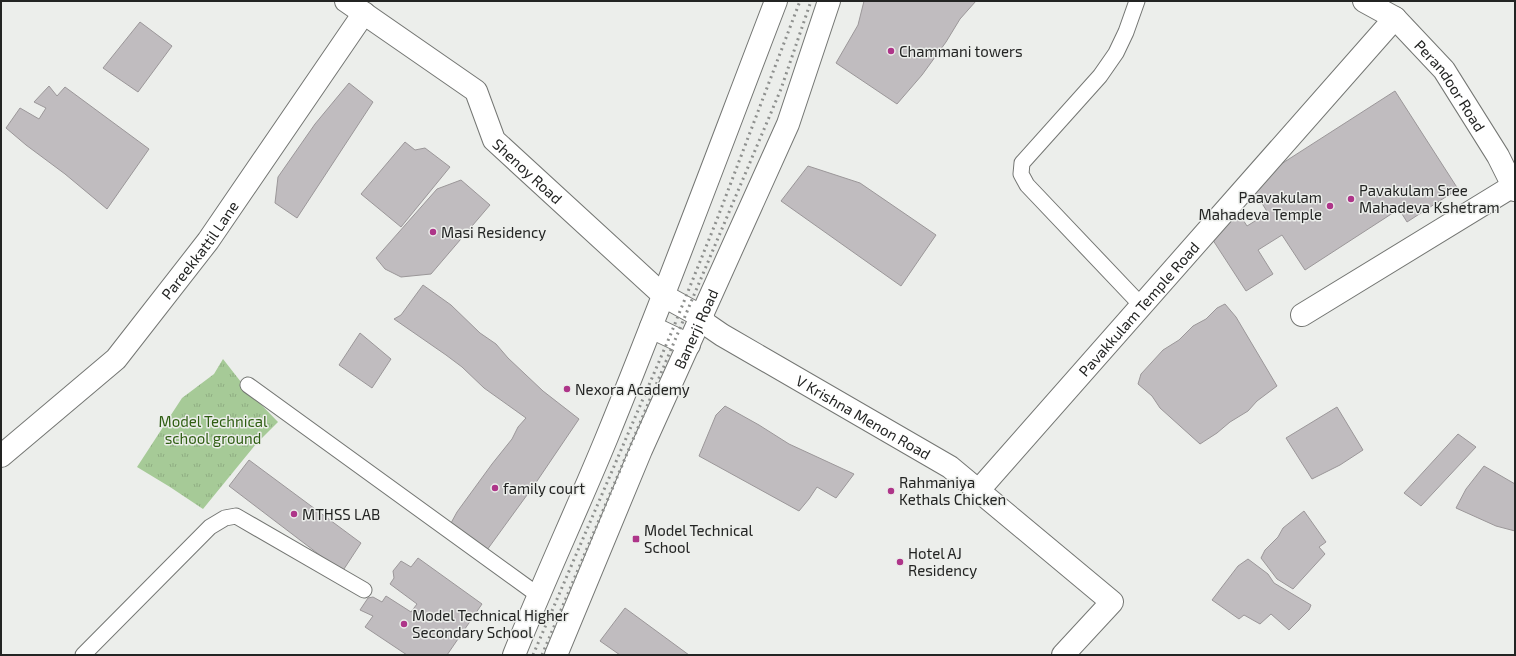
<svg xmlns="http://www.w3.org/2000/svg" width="1516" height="656" viewBox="0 0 1516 656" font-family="'Exo 2',sans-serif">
  <defs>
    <pattern id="park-tufts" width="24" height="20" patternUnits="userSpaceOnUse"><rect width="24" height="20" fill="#a6ca97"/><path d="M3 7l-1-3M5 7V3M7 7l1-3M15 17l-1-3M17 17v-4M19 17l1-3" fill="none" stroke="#8fad82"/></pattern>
  </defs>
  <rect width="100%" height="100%" fill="#eceeeb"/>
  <path fill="url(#park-tufts)" d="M 223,359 L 248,391 L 278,422 L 256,444 L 203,509 L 170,487 L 137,467 L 182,398 L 214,374 Z"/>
  <path fill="#c0bcbf" stroke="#9b9799" d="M 864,1 L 976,1 L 960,19 L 946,42 L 922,75 L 897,104 L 836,63 L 858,25 Z
    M 140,22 L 172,46 L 138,92 L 103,68 Z
    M 349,83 L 373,102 L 297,218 L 275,203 L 278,177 L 315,124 Z
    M 49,86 L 57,96 L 65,87 L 149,149 L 107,209 L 65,174 L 26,145 L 6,128 L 20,108 L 39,119 L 46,108 L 34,102 Z
    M 1395,91 L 1458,189 L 1407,222 L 1399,209 L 1305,270 L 1282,235 L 1258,250 L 1273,274 L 1246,291 L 1207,231 L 1238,212 L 1247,226 L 1268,213 L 1250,184 Z
    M 405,142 L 415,150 L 425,148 L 450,167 L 401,227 L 361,194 Z
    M 808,166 L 860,183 L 936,235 L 901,286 L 781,201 Z
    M 461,180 L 490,205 L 431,274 L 401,277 L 385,269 L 376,258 L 437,189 Z
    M 423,285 L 451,305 L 480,333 L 496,344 L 508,358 L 543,391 L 579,419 L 535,484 L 487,550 L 451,523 L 457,512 L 492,464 L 512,439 L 518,427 L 526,418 L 484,388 L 462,367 L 446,355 L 394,319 L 401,315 Z
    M 1225,304 L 1236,317 L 1277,386 L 1257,401 L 1248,411 L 1230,422 L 1217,433 L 1200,444 L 1160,408 L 1152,396 L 1138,384 L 1141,374 L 1163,350 L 1179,340 L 1193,326 L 1206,319 L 1217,308 Z
    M 360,333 L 391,359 L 372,388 L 339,365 Z
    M 725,406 L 759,425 L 789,444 L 854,474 L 836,498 L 817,487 L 809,499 L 799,511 L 699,456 L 716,415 Z
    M 1337,407 L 1363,450 L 1340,465 L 1312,479 L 1286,438 Z
    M 1458,434 L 1476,447 L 1421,506 L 1404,493 Z
    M 249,460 L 361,543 L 342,572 L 229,486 Z
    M 1484,466 L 1515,484 L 1515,531 L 1496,526 L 1456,508 L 1466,489 Z
    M 1304,511 L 1326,542 L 1319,547 L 1325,554 L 1293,589 L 1277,579 L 1261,558 L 1265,550 L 1278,537 L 1283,528 Z
    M 418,558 L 482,604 L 447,655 L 407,655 L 365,627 L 373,616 L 360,610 L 368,598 L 373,597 L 382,602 L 386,596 L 411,612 L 417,604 L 390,584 L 394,578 L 393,571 L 401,561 L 411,567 Z
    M 1248,559 L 1268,574 L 1274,583 L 1311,605 L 1309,610 L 1289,630 L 1271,614 L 1260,624 L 1244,615 L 1239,619 L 1212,600 L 1238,566 Z
    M 625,608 L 689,655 L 620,655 L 600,641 Z"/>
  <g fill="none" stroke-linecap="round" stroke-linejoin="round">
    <g stroke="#747673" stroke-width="17">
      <path id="service" d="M 1137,1 L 1126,32 L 1116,53 L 1100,76 L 1022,163 L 1021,174 L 1027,185 L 1141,305
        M 248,385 L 538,595
        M 83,655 L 210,527 L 225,518 L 236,516 L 364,590"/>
    </g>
    <g stroke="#747673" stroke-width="24">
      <g id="minor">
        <path id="s1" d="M 346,1 L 476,91 L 494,140 L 664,296"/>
        <path d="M 1302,315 L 1513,186"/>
        <path id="s2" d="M 702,317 L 706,324 L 722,335 L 950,467 L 1112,602 L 1063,655"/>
        <path id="s3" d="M 1,456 L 116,359 L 208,241 L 364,13"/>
        <path id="s4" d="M 978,491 L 1395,18"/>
      </g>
    </g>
    <g stroke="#747673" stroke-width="24">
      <g id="secondary">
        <path id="s5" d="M 1364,1 L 1395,18 L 1444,70 L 1498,156 L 1515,190"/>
      </g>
    </g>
    <g stroke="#747673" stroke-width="24">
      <g id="primary">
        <path d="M 664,296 L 702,317"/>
        <path d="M 651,327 L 689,345"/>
        <path d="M 514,655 C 543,582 577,510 607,437 C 666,293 720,147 776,1"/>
        <path id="s6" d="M 556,655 L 641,450 L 788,124 L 829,1"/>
      </g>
    </g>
    <use href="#service" stroke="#fff" stroke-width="15"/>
    <use href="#minor" stroke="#fff" stroke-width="22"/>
    <use href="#secondary" stroke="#fff" stroke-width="22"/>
    <use href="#primary" stroke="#fff" stroke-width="22"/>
    <path stroke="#8e908e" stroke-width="3" stroke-dasharray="2 4" stroke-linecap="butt" d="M 533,655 L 670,336 L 716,222 L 800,1
      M 542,655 L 781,89 L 811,1"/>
  </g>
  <g fill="#ae3589" stroke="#eceeeb" stroke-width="1.5">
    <circle cx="891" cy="51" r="4"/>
    <circle cx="1351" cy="199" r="4"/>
    <circle cx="1330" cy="206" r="4"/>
    <circle cx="433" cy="232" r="4"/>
    <circle cx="567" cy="389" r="4"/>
    <circle cx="495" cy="488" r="4"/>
    <circle cx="891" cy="491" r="4"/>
    <circle cx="294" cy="514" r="4"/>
    <rect x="632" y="535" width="8" height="8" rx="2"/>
    <circle cx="900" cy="562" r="4"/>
    <circle cx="404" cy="624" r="4"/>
  </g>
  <g text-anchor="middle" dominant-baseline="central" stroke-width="3" stroke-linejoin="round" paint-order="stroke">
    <g font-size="15" fill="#232423" stroke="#eceeeb" text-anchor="start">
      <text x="899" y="51">Chammani towers</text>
      <text x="1359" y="190">Pavakulam Sree<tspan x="1359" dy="17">Mahadeva Kshetram</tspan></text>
      <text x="1322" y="197" text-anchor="end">Paavakulam<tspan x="1322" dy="17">Mahadeva Temple</tspan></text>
      <text x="441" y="232">Masi Residency</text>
      <text x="575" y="389">Nexora Academy</text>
      <text x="899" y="482">Rahmaniya<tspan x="899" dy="17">Kethals Chicken</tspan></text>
      <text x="503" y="488">family court</text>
      <text x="302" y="514">MTHSS LAB</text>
      <text x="644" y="530">Model Technical<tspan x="644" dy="17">School</tspan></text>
      <text x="908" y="553">Hotel AJ<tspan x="908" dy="17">Residency</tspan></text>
      <text x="412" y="615">Model Technical Higher<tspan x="412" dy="17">Secondary School</tspan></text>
    </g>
    <g font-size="15" fill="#232423" stroke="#eceeeb">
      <text stroke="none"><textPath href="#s5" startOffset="123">Perandoor Road</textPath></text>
      <text stroke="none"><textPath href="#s1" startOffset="256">Shenoy Road</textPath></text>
      <text stroke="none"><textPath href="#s3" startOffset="288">Pareekkattil Lane</textPath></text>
      <text stroke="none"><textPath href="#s4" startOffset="243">Pavakkulam Temple Road</textPath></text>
      <text stroke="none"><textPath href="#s6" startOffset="355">Banerji Road</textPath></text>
      <text stroke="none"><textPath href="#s2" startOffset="191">V Krishna Menon Road</textPath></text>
    </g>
    <g font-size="15" fill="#2e5d11" stroke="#eceeeb">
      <text x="213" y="421">Model Technical<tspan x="213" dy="17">school ground</tspan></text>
    </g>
  </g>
  <rect width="1516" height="656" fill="none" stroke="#232423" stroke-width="4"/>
</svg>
